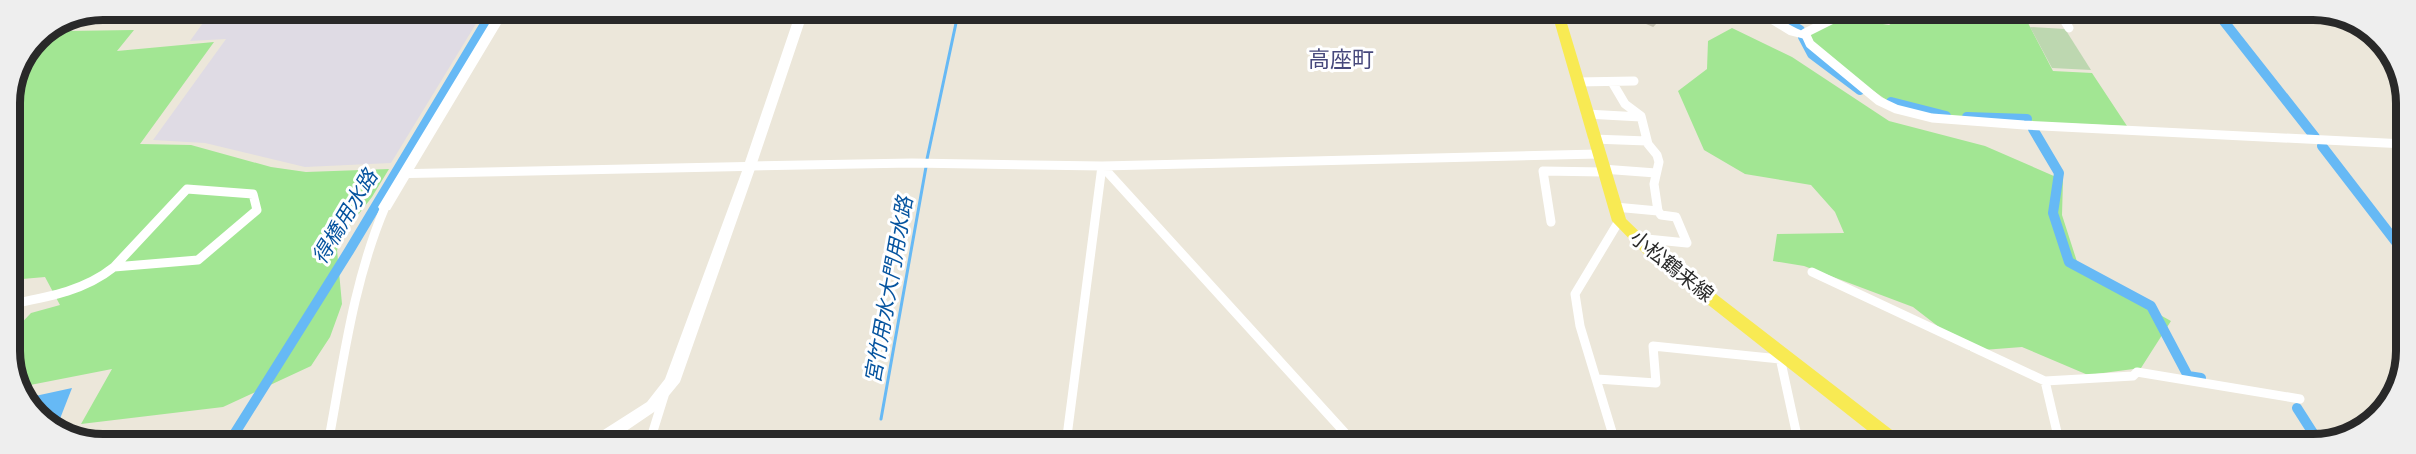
<svg xmlns="http://www.w3.org/2000/svg" width="2416" height="454" viewBox="0 0 2416 454" font-family="'DejaVu Sans','Noto Sans JP',sans-serif">
  <rect width="100%" height="100%" fill="#ece7da"/>
  <path fill="#dfdbe4" d="M 213,9 L 485,9 L 391,163 L 305,167 L 205,143 L 153,140 L 226,39 L 190,41 Z"/>
  <path fill="#a2e693" d="M 1899,10 L 2047,10 L 2056,12 L 2061,23 L 2028,23 L 2053,71 L 2092,73 L 2127,126 L 2010,121 L 1930,114 L 1891,103 L 1821,55 L 1809,34 C 1845,16 1850,19 1889,25 L 1899,18 Z
    M 76,20 L 67,31 L 134,30 L 117,51 L 214,42 L 140,144 L 191,145 L 271,167 L 306,172 L 389,169 L 372,197 L 351,224 L 337,250 L 342,304 L 330,337 L 311,366 L 223,407 L 81,424 L 112,369 L 20,387 L 12,375 L 12,333 L 31,313 L 60,305 L 45,277 L 11,280 L 9,102 L 37,36 Z
    M 1732,28 L 1792,57 L 1889,121 L 1985,146 L 2063,180 L 2062,215 L 2080,271 L 2171,321 L 2141,368 L 2088,375 L 2022,347 L 1970,351 L 1913,307 L 1804,266 L 1773,261 L 1777,234 L 1844,233 L 1835,212 L 1811,185 L 1745,174 L 1704,150 L 1678,91 L 1707,69 L 1708,41 Z"/>
  <path fill="#bdd7b0" d="M 2030,27 L 2065,29 L 2091,70 L 2052,68 Z"/>
  <path fill="#66b9f5" d="M 72,388 L 56,429 L 41,422 L 26,398 Z"/>
  <g fill="none" stroke-linecap="round" stroke-linejoin="round">
    <path stroke="#66b9f5" stroke-width="3" d="M 927,159 L 959,9
      M 881,419 L 926,167"/>
    <path stroke="#66b9f5" stroke-width="10" d="M 1766,10 L 1800,30
      M 2215,10 L 2315,137
      M 1803,37 L 1812,54 L 1860,90
      M 1891,102 L 1946,116
      M 1967,117 L 2027,119
      M 2033,129 L 2059,173 L 2053,213 L 2069,262 L 2151,306 L 2188,376 L 2201,378
      M 2322,146 L 2406,255
      M 2297,408 L 2320,444
      M 228,444 L 349,251 L 494,9"/>
  </g>
  <path fill="#c7c4b9" stroke="#c7c3b3" stroke-width="1.5" d="M 1615,10 L 1669,10 L 1653,26 Z"/>
  <g fill="none" stroke-linecap="round" stroke-linejoin="round">
    <path stroke="#fff" stroke-width="9" d="M 1830,10 L 1833,19 L 1805,33 L 1810,44 L 1879,101 L 1896,109 L 1932,118 L 2024,125 L 2405,144
      M 2058,10 L 2069,28
      M 1577,82 L 1634,81
      M 1612,82 L 1625,104 L 1641,116 L 1648,144 L 1657,155 L 1659,162 L 1654,184 L 1658,211 L 1661,215 L 1676,217 L 1687,243 L 1637,238
      M 1586,114 L 1641,117
      M 1593,139 L 1647,141
      M 750,166 L 912,163 L 1102,166 L 1598,154
      M 1102,166 L 1356,445
      M 1602,169 L 1656,173
      M 187,189 L 253,194 L 257,210 L 198,260 L 114,267 Z
      M 1615,207 L 1658,211
      M 1551,222 L 1543,171 L 1603,172
      M 1812,272 L 2045,381 L 2133,376 L 2137,372 L 2300,399
      M 11,304 C 48,297 84,291 114,267
      M 1779,353 L 1799,445
      M 1597,379 L 1656,383 L 1653,346 L 1780,359
      M 2045,381 L 2060,445
      M 328,444 C 343,364 353,282 385,207
      M 649,444 L 664,396
      M 1066,444 L 1102,166
      M 1616,445 L 1580,326 L 1575,294 L 1619,221"/>
    <path fill="#fff" fill-rule="evenodd" d="M 193,9 L 205,9 L 202,13 L 194,13 Z
      M 498,9 L 510,9 L 414,169 L 745,162 L 797,9 L 809,9 L 756,166 L 680,382 L 657,410 L 607,444 L 587,444 L 589,439 L 647,402 L 665,379 L 742,171 L 409,178 L 390,210 L 380,210 L 378,207 Z
      M 1748,10 C 1770,8 1787,27 1809,33 L 1811,35 L 1805,39 L 1789,35 Z"/>
    <path fill="#f8ea53" fill-rule="evenodd" d="M 1551,10 L 1563,10 L 1626,219 L 1655,247 L 1905,440 L 1908,445 L 1886,445 L 1645,255 L 1612,221 Z"/>
  </g>
  <g text-anchor="middle" dominant-baseline="central" stroke-width="6" stroke-linejoin="round" paint-order="stroke">
    <g font-size="20" fill="#292929" stroke="#fff">
      <text transform="translate(1672 266) rotate(39)">小松鶴来線</text>
    </g>
    <g font-size="21" font-style="italic" fill="#06549f" stroke="#fff">
      <text transform="translate(345 217) rotate(-59)">得橋用水路</text>
      <text transform="translate(889 290) rotate(-80)">宮竹用水大門用水路</text>
    </g>
    <g font-size="22" fill="#47497c" stroke="#fff">
      <text x="1341" y="59">高座町</text>
    </g>
  </g>
  <path d="M0 0H2416V454H0ZM103 20H2313A83 83 0 0 1 2396 103V351A83 83 0 0 1 2313 434H103A83 83 0 0 1 20 351V103A83 83 0 0 1 103 20Z" fill="#eee" fill-rule="evenodd"/>
  <path fill="none" stroke="#292929" stroke-width="8" d="M103 20H2313A83 83 0 0 1 2396 103V351A83 83 0 0 1 2313 434H103A83 83 0 0 1 20 351V103A83 83 0 0 1 103 20Z"/>
</svg>
